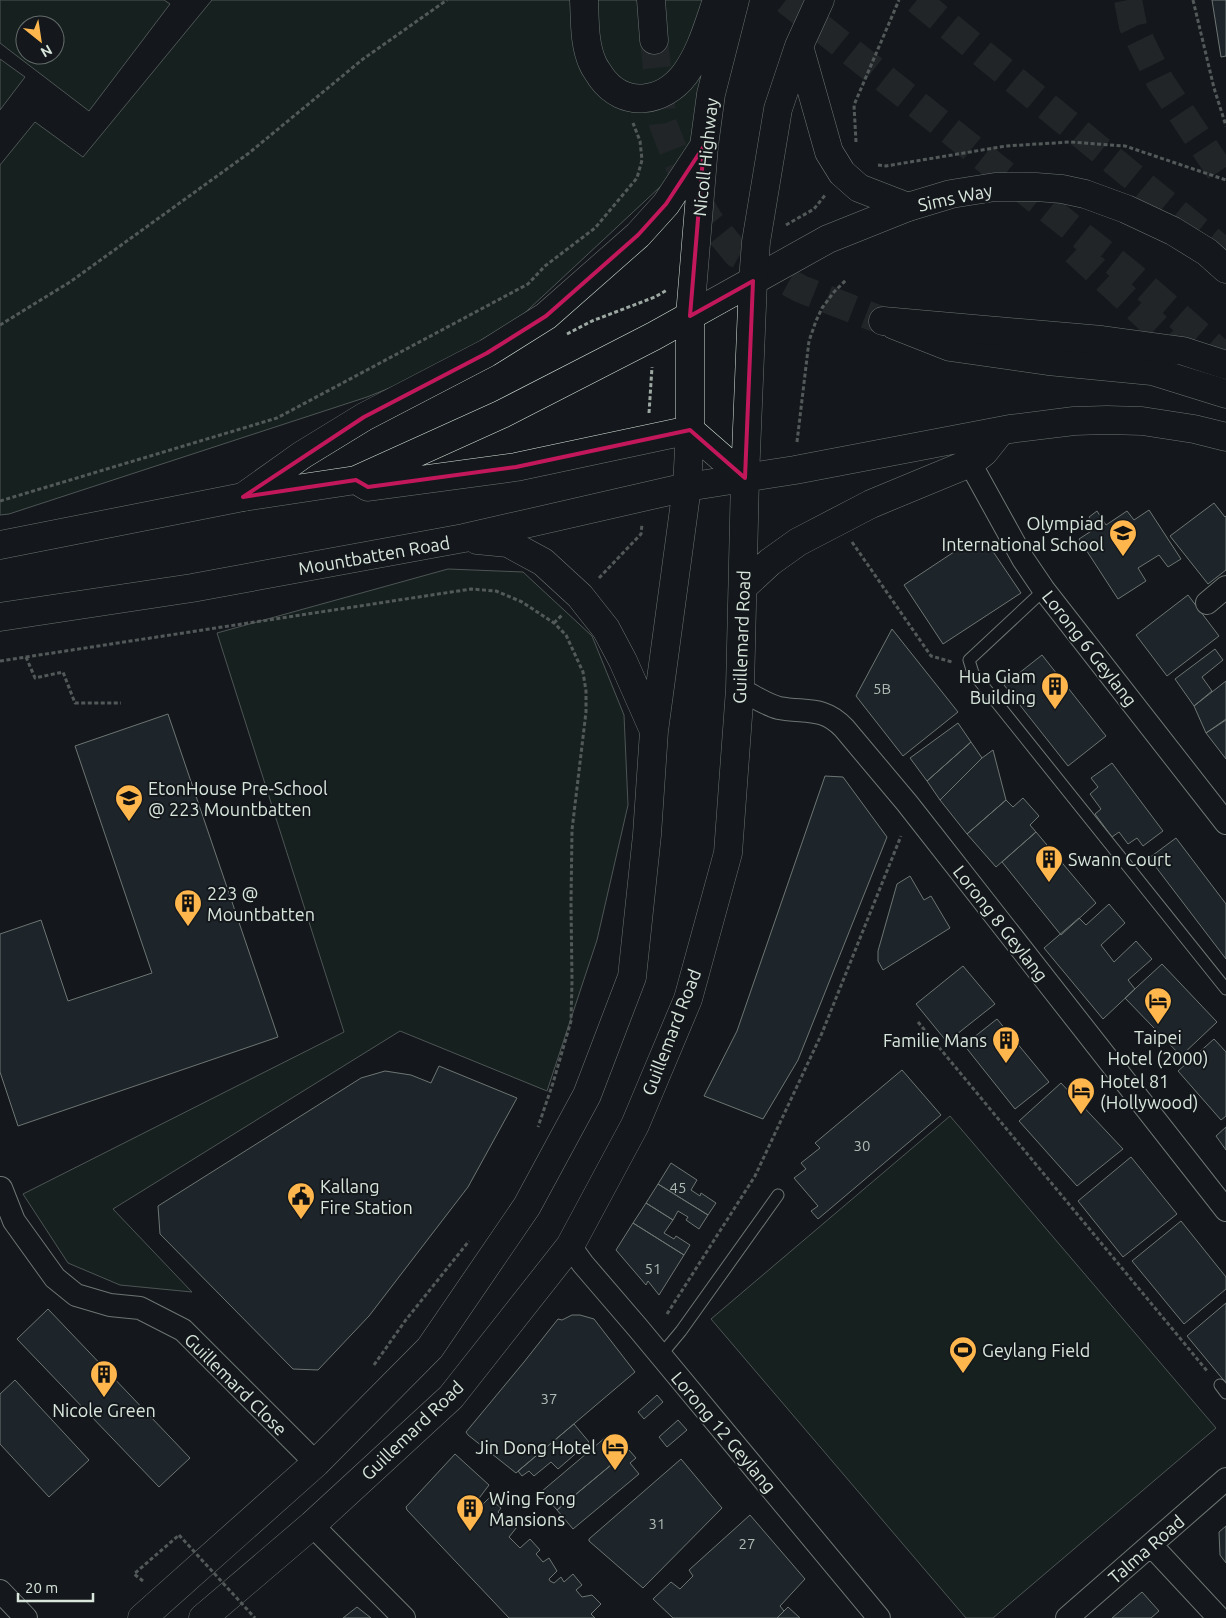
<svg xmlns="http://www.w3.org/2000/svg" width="1226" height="1618" viewBox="0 0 1226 1618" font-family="Ubuntu,sans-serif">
  <rect width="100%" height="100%" fill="#14181c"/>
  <path fill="#1a2d24" stroke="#939e99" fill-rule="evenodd" d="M 0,0 L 164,0 L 170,4 L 89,111 L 0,43 ZM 25,25 L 55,25 L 55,55 L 25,55 Z
    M 212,0 L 732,0 L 704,146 L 485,350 L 367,397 L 9,514 L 0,515 L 0,165 L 35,122 L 83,157 Z
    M 0,59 L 25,77 L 0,110 Z
    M 448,569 L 523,572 L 592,636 L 624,715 L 628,805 L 597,940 L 547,1091 L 400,1031 L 113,1209 L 192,1292 L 120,1285 L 68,1263 L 23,1194 L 344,1032 L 217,633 Z
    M 950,1116 L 1216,1428 L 993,1618 L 966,1618 L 711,1319 Z"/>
  <path fill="#2c363c" stroke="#d8e6dc" d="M 1212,0 L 1226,0 L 1226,56 L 1221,57 Z
    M 1214,503 L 1225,517 L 1226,516 L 1226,570 L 1208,584 L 1170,536 Z
    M 1149,510 L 1181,559 L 1168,567 L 1159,555 L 1138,568 L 1146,581 L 1118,599 L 1079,539 L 1096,528 L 1089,517 L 1097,511 L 1106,525 L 1127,511 L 1134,520 Z
    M 969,542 L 981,543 L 994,553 L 1021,593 L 943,644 L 904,585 Z
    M 1188,595 L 1219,636 L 1167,676 L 1136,635 Z
    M 892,629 L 958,712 L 903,756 L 856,696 Z
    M 1215,649 L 1223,660 L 1202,677 L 1212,691 L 1194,706 L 1175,679 Z
    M 1042,655 L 1106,736 L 1068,766 L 1004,685 Z
    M 1226,681 L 1226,719 L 1206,733 L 1194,706 Z
    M 168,714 L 278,1037 L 18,1126 L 0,1072 L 0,934 L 41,920 L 68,1001 L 152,973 L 75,746 Z
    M 1226,720 L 1226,759 L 1206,733 Z
    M 958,723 L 971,742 L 927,781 L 910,758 Z
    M 971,742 L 982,758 L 940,800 L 927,781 Z
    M 993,750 L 1006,800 L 967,834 L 940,800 L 982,758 Z
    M 1112,763 L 1163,831 L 1143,846 L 1137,838 L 1128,844 L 1119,832 L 1112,837 L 1095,814 L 1101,809 L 1090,794 L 1098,787 L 1091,778 Z
    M 825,776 L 843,777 L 887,837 L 798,1060 L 763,1119 L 704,1096 L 737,1031 Z
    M 1023,798 L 1039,816 L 1030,825 L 1036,832 L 996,867 L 967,834 L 1006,800 L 1013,807 Z
    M 1036,832 L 1096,903 L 1061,935 L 1002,862 Z
    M 1176,838 L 1226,904 L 1226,959 L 1149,858 Z
    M 910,876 L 924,900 L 931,896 L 950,928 L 883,970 L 878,961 L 878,951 L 897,884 Z
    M 1109,904 L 1125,923 L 1101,945 L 1114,962 L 1136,941 L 1152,959 L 1128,980 L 1135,989 L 1103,1019 L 1044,948 L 1079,918 L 1086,925 Z
    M 1162,964 L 1217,1022 L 1181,1056 L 1125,998 Z
    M 963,966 L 995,1004 L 947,1042 L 916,1004 Z
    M 997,1019 L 1049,1082 L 1015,1109 L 964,1045 Z
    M 1214,1039 L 1226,1052 L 1226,1116 L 1221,1120 L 1178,1071 Z
    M 439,1066 L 517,1098 L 468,1187 L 369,1316 L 318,1370 L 293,1369 L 160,1234 L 158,1206 L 361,1078 L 385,1071 L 411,1075 L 431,1083 Z
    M 902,1070 L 941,1115 L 818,1219 L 811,1211 L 818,1206 L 794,1178 L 806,1169 L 801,1163 L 820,1148 L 815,1143 Z
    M 1061,1083 L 1123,1149 L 1077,1186 L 1019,1121 Z
    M 1226,1127 L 1226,1150 L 1216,1136 Z
    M 1131,1157 L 1177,1214 L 1123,1257 L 1078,1201 Z
    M 671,1163 L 697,1180 L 691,1190 L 700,1196 L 701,1193 L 716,1203 L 708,1215 L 658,1184 Z
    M 658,1184 L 708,1215 L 699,1229 L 686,1220 L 688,1217 L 678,1211 L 673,1220 L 646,1203 Z
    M 646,1203 L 673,1220 L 664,1233 L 674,1239 L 676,1236 L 690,1245 L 684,1255 L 633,1223 Z
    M 1181,1221 L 1226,1277 L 1226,1289 L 1184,1324 L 1132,1261 Z
    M 633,1223 L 684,1255 L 659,1295 L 648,1281 L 646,1285 L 616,1250 Z
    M 1226,1303 L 1226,1383 L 1187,1336 Z
    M 48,1309 L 190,1458 L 159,1487 L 17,1339 Z
    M 572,1315 L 580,1315 L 594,1319 L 635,1372 L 516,1473 L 468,1435 L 466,1432 L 524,1362 L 558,1319 L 562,1320 Z
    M 15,1380 L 89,1460 L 49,1497 L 0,1444 L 0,1394 Z
    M 657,1395 L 663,1402 L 644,1419 L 638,1412 Z
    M 678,1420 L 687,1430 L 667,1447 L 659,1437 Z
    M 574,1424 L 589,1442 L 558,1469 L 551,1462 L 534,1476 L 529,1471 L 522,1476 L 518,1471 Z
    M 606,1437 L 614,1445 L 620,1440 L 629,1450 L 557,1510 L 541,1492 Z
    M 629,1450 L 636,1458 L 630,1463 L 639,1474 L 573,1529 L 557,1510 Z
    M 455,1454 L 489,1485 L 477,1501 L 481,1506 L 489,1498 L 501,1508 L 498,1512 L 505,1519 L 507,1515 L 517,1527 L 509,1537 L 520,1548 L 530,1539 L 540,1550 L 536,1554 L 543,1562 L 549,1558 L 557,1571 L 549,1579 L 550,1581 L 554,1583 L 561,1577 L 564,1582 L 573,1574 L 582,1585 L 576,1590 L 582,1597 L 592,1595 L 601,1604 L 591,1614 L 595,1618 L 509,1618 L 407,1510 L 406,1507 Z
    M 681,1459 L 722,1508 L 643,1588 L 589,1541 L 589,1539 Z
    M 750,1515 L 805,1579 L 780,1606 L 784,1611 L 777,1618 L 673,1618 L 653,1599 L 671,1582 L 680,1589 L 693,1576 L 689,1570 Z
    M 1226,1526 L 1226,1563 L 1220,1555 L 1219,1532 Z
    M 1142,1592 L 1159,1611 L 1151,1618 L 1112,1618 Z
    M 357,1607 L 371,1618 L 343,1618 Z
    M 788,1607 L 800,1618 L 777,1618 Z"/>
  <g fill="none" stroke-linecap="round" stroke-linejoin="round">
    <path stroke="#313739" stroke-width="28" stroke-dasharray="28 14" stroke-linecap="butt" d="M 786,0 L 1131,275 L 1226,358
      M 917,0 L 1226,253
      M 1128,0 L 1133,26 L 1160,81 L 1226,180
      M 654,40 L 663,124 L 681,170 L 709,220 L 737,254 L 801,289 L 883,321
      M 1075,251 L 1194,361"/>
    <g stroke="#d8e6dc" stroke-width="13">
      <path id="lane" d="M 1044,590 L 969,660 L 973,673 L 1226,989
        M 661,1355 L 681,1331 L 778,1195
        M 1220,1385 L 1226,1393"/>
    </g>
    <g stroke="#d8e6dc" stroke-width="24">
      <path id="street" d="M 970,463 L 1023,559 L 1044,590 L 1226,823
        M 1207,603 L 1226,587
        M 740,689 C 752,695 766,705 779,708 C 806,713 823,706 844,728 L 907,803 L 1226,1210
        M 1,1188 L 14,1221 L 55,1278 L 76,1295 L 110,1305 L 140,1308 L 183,1330 L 316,1463
        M 570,1246 L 583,1264 L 638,1328 L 879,1618
        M 312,1525 L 404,1618
        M 1151,1545 L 1219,1618
        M 0,1591 L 26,1618
        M 1067,1618 L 1226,1479"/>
    </g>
    <g stroke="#d8e6dc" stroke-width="29">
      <path id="primary" d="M 894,325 L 950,347 L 1048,361 L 1152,371 L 1226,394
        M 690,430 L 745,478
        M 358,481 L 368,487 L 516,467 L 690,430
        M 477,540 L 508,543 L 543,562 L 580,596 L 606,629 L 623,661 L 654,731
        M 0,545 L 243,497 L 356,480 L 502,414 L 654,336 L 828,239 L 908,207 L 951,194 L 995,187 L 1036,187 L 1062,189 L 1085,194 L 1126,209 L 1173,231 L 1207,252 L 1226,269
        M 743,587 L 770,562 L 798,542 L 871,504 L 970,463 L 984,452 L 1000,432
        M 0,617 L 192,588 L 464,538 L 687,487 L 795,470 L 1010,429 L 1074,421 L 1107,420 L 1142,421 L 1194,429 L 1226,437
        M 142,1618 L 316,1463 L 430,1348 L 527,1206 L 587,1095 L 632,977 L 647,835 L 654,731 L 687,487 L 690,430 L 690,316
        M 203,1618 L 312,1525 L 451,1397 L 570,1246 L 635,1125 L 688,999 L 728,853 L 740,689 L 745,478 L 753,281"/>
    </g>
    <g stroke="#d8e6dc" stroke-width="29">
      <path id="highway" d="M 584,0 C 585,21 584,45 593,64 C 595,69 599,73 601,77 C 624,109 663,103 685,74 C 701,52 708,26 717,0
        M 651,0 L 654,40
        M 799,46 L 829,152 L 842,173 L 859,188 L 908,207
        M 753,281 L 756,242 L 778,109 L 799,46 L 820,0
        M 690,316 L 704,146 L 711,94 L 735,0
        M 883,321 L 1102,340 L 1183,351 L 1226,365
        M 243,497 L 302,455 L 364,417 L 487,353 L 546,316 L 638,235 L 666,204 L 704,146"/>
    </g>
    <path stroke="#9da8a2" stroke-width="3" stroke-dasharray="4 2.5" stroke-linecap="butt" d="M 1193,0 L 1214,88 L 1226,126
      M 856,142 L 854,105 L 899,0
      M 878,165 L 886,166 L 1006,146 L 1070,142 L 1125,146 L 1226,180
      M 786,225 L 814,209 L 826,194
      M 0,325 L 70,282 L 249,153 L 363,59 L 447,0
      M 567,334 L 592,321 L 655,297 L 667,290
      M 649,413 L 652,367
      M 797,442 L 809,341 L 816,321 L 822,308 L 834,292 L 846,280
      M 0,501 L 277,418 L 528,284 L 545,266 L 595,228 L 637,178 L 642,160 L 640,141 L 633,123
      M 852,542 L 931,656 L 952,662
      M 599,578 L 641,534 L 642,524
      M 554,623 L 563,614
      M 26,657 L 35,678 L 63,672 L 75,703 L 121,703
      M 0,661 L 471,589 L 496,591 L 522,602 L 554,623 L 566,635 L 583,672 L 586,691 L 586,712 L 572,830 L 571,904 L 572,981 L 571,1021 L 553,1083 L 538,1127
      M 918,1022 L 1208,1372
      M 667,1314 L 755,1176 L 822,1033 L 901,836
      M 374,1365 L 405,1321 L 469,1241
      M 143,1581 L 134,1574 L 179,1535"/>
    <use href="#lane" stroke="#14181c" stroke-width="11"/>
    <use href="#street" stroke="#14181c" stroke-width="22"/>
    <use href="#primary" stroke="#14181c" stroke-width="28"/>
    <use href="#highway" stroke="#14181c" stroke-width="28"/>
    <path stroke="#9da8a2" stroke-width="3" stroke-dasharray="4 2.5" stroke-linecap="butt" d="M 179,1535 L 255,1618"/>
  </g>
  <path d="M0 0H1226V1618H0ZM 704,146 L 690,316 L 753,281 L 745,478 L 690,430 L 516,467 L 368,487 L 356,480 L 243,497 L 364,417 L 487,353 L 546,316 L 638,235 L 666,204 Z" fill="#14181c" fill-opacity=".55" fill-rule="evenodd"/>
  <path fill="none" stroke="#c2185b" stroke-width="4" stroke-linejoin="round" d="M 704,146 L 690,316 L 753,281 L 745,478 L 690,430 L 516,467 L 368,487 L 356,480 L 243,497 L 364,417 L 487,353 L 546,316 L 638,235 L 666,204 Z"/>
  <defs>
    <g id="school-pin" transform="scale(1.4375)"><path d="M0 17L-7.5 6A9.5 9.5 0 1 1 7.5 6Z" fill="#ffb74d" stroke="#14181c"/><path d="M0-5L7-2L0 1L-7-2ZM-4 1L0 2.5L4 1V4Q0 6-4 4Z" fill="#111"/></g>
    <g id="building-pin" transform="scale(1.4375)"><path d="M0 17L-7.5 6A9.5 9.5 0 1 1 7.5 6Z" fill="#ffb74d" stroke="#14181c"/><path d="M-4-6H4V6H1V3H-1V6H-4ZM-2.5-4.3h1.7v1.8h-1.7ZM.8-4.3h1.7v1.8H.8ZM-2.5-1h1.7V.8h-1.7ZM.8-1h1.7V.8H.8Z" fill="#111"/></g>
    <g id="hotel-pin" transform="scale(1.4375)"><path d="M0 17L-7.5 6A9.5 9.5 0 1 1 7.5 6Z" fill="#ffb74d" stroke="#14181c"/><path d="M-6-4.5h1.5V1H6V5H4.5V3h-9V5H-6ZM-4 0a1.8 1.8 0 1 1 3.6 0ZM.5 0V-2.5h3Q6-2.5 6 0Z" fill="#111"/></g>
    <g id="civic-pin" transform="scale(1.4375)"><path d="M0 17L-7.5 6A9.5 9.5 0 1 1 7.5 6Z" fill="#ffb74d" stroke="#14181c"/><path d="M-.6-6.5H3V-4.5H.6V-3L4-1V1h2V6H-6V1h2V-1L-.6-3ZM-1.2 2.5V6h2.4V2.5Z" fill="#111"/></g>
    <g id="stadium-pin" transform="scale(1.4375)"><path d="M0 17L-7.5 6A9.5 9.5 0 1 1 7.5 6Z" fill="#ffb74d" stroke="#14181c"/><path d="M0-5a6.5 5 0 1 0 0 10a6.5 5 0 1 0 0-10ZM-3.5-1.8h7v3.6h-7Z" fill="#111"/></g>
  </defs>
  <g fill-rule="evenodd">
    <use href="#school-pin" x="1123" y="533"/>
    <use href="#building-pin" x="1055" y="686"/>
    <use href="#school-pin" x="129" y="798"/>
    <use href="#building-pin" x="1049" y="859"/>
    <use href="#building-pin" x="188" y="903"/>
    <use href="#hotel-pin" x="1158" y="1001"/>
    <use href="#building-pin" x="1006" y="1040"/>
    <use href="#hotel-pin" x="1081" y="1091"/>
    <use href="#civic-pin" x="301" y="1196"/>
    <use href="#stadium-pin" x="963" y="1350"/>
    <use href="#building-pin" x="104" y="1374"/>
    <use href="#hotel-pin" x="615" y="1447"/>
    <use href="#building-pin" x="470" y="1508"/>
  </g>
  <g text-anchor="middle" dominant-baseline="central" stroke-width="4" stroke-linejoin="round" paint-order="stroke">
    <g font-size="15" fill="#adbab4">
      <text x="882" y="688">5B</text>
      <text x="862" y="1145">30</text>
      <text x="678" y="1187">45</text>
      <text x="653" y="1268">51</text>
      <text x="549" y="1398">37</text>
      <text x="657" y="1523">31</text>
      <text x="747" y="1543">27</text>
    </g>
    <g font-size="18" fill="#d8e6dc" stroke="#14181c">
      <text transform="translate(705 157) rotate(-84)">Nicoll Highway</text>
      <text transform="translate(955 197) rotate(-12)">Sims Way</text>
      <text transform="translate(374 555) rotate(-10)">Mountbatten Road</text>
      <text transform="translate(741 637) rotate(-88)">Guillemard Road</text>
      <text transform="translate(1090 648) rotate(52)">Lorong 6 Geylang</text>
      <text transform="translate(1001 923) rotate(52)">Lorong 8 Geylang</text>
      <text transform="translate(671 1032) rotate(-69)">Guillemard Road</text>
      <text transform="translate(236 1384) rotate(45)">Guillemard Close</text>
      <text transform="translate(412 1430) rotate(-44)">Guillemard Road</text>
      <text transform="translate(724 1432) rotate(50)">Lorong 12 Geylang</text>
      <text transform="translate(1146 1549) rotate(-41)">Talma Road</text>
    </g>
    <g font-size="18" fill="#d8e6dc" stroke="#14181c" text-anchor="start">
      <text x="1104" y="523" text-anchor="end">Olympiad<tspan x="1104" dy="21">International School</tspan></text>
      <text x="1036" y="676" text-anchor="end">Hua Giam<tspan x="1036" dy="21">Building</tspan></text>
      <text x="148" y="788">EtonHouse Pre-School<tspan x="148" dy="21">@ 223 Mountbatten</tspan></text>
      <text x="1068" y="859">Swann Court</text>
      <text x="207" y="893">223 @<tspan x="207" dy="21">Mountbatten</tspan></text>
      <text x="1158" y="1037" text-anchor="middle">Taipei<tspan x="1158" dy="21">Hotel (2000)</tspan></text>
      <text x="987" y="1040" text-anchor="end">Familie Mans</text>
      <text x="1100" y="1081">Hotel 81<tspan x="1100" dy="21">(Hollywood)</tspan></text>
      <text x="320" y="1186">Kallang<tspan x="320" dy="21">Fire Station</tspan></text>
      <text x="982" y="1350">Geylang Field</text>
      <text x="104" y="1410" text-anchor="middle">Nicole Green</text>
      <text x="596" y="1447" text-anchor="end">Jin Dong Hotel</text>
      <text x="489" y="1498">Wing Fong<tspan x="489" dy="21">Mansions</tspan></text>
    </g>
  </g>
  <g transform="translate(40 40) rotate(150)"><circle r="24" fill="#14181c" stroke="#626a69"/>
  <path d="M0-4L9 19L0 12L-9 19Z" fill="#ffb74d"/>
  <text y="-8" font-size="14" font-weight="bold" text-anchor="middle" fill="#d8e6dc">N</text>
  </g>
  <path d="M18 1593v8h75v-8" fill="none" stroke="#d8e6dc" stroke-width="2.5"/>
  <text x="25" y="1593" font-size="15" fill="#d8e6dc" stroke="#14181c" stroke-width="4" paint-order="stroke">20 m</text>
</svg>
